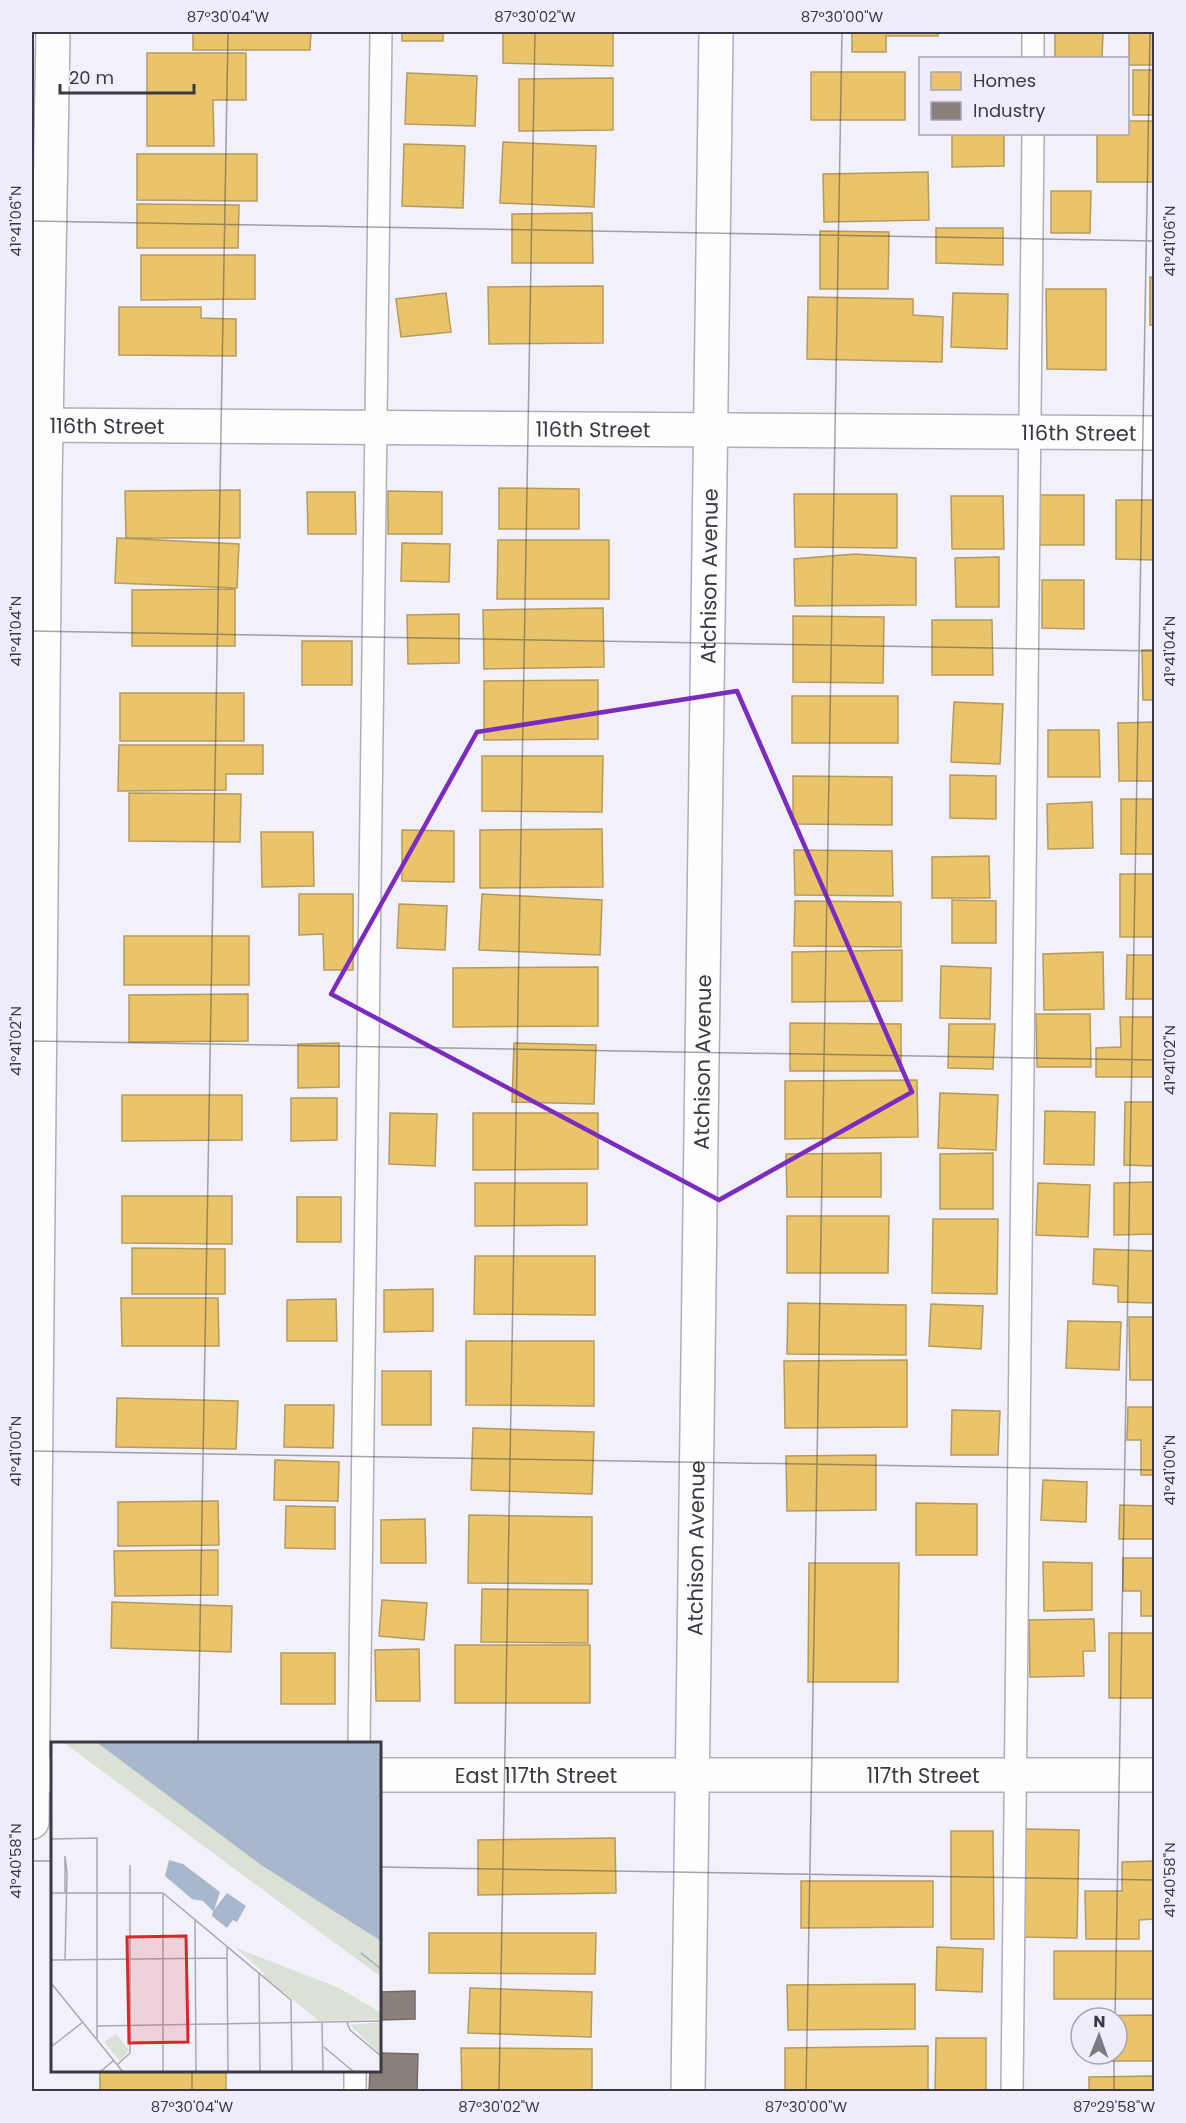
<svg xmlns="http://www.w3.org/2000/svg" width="1186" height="2123" viewBox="0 0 1186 2123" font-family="Poppins,sans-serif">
  <rect width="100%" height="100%" fill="#f2f0f8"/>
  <path fill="#e9c46a" stroke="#b59a5e" stroke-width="1.5" d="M 193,32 L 311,32 L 310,50 L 193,50 Z
    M 402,32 L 443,32 L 443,41 L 402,41 Z
    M 503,32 L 613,32 L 613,66 L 503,63 Z
    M 806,32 L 938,32 L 938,36 L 886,36 L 886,52 L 852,52 L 852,32 Z
    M 1055,32 L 1103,32 L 1102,58 L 1055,58 Z
    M 1129,32 L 1154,32 L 1154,65 L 1129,65 Z
    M 147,53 L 246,53 L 246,100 L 213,100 L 214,146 L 147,146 Z
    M 1133,70 L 1154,70 L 1154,115 L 1133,115 Z
    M 811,72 L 905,72 L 905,120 L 811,120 Z
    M 407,73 L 477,76 L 475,126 L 405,124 Z
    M 613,78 L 613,130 L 519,131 L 519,79 Z
    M 1128,121 L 1154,121 L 1154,182 L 1097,182 L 1097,134 L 1128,134 Z
    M 952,134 L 1004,134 L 1004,166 L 952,167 Z
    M 503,142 L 596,146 L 594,207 L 500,203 Z
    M 404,144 L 465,146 L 463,208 L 402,206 Z
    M 137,154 L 257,154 L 257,201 L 137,200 Z
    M 928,172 L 929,220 L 824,222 L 823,174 Z
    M 1051,191 L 1091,191 L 1090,233 L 1051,233 Z
    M 137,204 L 239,205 L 238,248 L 137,248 Z
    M 592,213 L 593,263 L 512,263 L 512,214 Z
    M 936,228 L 1003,228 L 1003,265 L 936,263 Z
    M 820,231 L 889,232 L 888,289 L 820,289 Z
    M 141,255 L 255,255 L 255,299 L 141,300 Z
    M 1150,277 L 1154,278 L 1154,325 L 1150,325 Z
    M 603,286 L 603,343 L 489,344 L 488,287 Z
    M 1046,289 L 1106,289 L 1106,370 L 1047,369 Z
    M 446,293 L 451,332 L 401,337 L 396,299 Z
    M 953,293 L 1008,294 L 1007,349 L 951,347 Z
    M 808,297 L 913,299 L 913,315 L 943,317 L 942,362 L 807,359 Z
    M 119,307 L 201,307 L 201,318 L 236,319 L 236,356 L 119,355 Z
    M 499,488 L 579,489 L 579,529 L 499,529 Z
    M 240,490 L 240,538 L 126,538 L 125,491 Z
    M 388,491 L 442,492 L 442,534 L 388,534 Z
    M 307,492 L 355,492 L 356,534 L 308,534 Z
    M 794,494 L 897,494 L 897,548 L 795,547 Z
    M 1039,495 L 1084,495 L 1084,545 L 1040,545 Z
    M 951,496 L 1003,496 L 1004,549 L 952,549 Z
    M 1116,500 L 1154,500 L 1154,560 L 1116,559 Z
    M 117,538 L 239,544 L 237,588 L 115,583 Z
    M 498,540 L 609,540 L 609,599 L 497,599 Z
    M 402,543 L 450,544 L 449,582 L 401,581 Z
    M 855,554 L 916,558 L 916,605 L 795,606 L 794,559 Z
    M 999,557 L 999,607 L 956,607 L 955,558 Z
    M 1042,580 L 1084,580 L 1084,629 L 1042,628 Z
    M 235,589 L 235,646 L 132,646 L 132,590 Z
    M 603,608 L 604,667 L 484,669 L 483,610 Z
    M 459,614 L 459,663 L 408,664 L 407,615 Z
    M 793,616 L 884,617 L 883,683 L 793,682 Z
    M 932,620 L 992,620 L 993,675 L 932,675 Z
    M 302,641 L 352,641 L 352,685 L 302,685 Z
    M 1142,650 L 1154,650 L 1154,700 L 1143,700 Z
    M 598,680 L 598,739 L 484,740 L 484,681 Z
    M 120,693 L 244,693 L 244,741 L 120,741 Z
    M 792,696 L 898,696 L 898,743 L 792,743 Z
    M 954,702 L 1003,704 L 1000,764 L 951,762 Z
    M 1154,722 L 1154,781 L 1119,781 L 1118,723 Z
    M 1048,730 L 1099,730 L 1100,777 L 1048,777 Z
    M 119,745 L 263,745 L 263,774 L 226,774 L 226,790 L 118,791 Z
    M 482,756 L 603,756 L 602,812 L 482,811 Z
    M 950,775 L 996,776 L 996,819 L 950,818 Z
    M 793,776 L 892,777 L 892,825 L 793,824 Z
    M 129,793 L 241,794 L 240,842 L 129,841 Z
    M 1121,799 L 1154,799 L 1154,854 L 1121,854 Z
    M 1092,802 L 1093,848 L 1048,849 L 1047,804 Z
    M 602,829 L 603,887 L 480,888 L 480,830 Z
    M 402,830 L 454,831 L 454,882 L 402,881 Z
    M 261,832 L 313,832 L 314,886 L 262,887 Z
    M 794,850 L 892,851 L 893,896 L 795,895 Z
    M 989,856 L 990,898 L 932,898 L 932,857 Z
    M 1120,874 L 1154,874 L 1154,937 L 1120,937 Z
    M 299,894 L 353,894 L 353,970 L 324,970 L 323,934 L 299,935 Z
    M 482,894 L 602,900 L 600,955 L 479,950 Z
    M 952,900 L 996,901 L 996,943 L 952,943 Z
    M 795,901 L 901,902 L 901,947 L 794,946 Z
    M 399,904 L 447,906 L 445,950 L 397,948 Z
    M 124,936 L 249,936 L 249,985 L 124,985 Z
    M 902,950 L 902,1001 L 792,1002 L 792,952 Z
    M 1103,952 L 1104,1009 L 1044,1010 L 1043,954 Z
    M 1127,955 L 1154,955 L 1154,999 L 1126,999 Z
    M 941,966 L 991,968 L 990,1019 L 940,1018 Z
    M 598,967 L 598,1026 L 453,1027 L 453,968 Z
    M 248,994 L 248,1041 L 129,1042 L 129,995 Z
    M 1036,1014 L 1090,1014 L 1091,1067 L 1037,1067 Z
    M 1120,1017 L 1154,1017 L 1154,1077 L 1096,1077 L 1096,1048 L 1121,1047 Z
    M 790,1023 L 901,1024 L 901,1071 L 790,1071 Z
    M 949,1024 L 995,1024 L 993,1069 L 948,1068 Z
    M 339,1043 L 339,1087 L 298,1088 L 298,1044 Z
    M 514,1043 L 596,1045 L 594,1104 L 512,1102 Z
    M 917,1080 L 918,1137 L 785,1139 L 785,1081 Z
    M 940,1093 L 998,1095 L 996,1150 L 938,1148 Z
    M 122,1095 L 242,1095 L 242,1140 L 122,1141 Z
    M 291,1098 L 337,1098 L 337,1140 L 291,1141 Z
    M 1125,1102 L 1154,1102 L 1154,1166 L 1124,1165 Z
    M 1045,1111 L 1095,1112 L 1094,1165 L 1044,1164 Z
    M 390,1113 L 437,1114 L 435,1166 L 389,1164 Z
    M 473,1113 L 598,1113 L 598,1169 L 473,1170 Z
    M 881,1153 L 881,1197 L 787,1197 L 786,1154 Z
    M 993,1153 L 993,1209 L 940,1209 L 940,1154 Z
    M 1154,1182 L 1154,1234 L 1114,1235 L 1114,1183 Z
    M 475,1183 L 587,1183 L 587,1225 L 475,1226 Z
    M 1038,1183 L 1090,1185 L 1088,1237 L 1036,1235 Z
    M 122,1196 L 232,1196 L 232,1244 L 122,1243 Z
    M 297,1197 L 341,1197 L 341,1242 L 297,1242 Z
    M 787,1216 L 889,1216 L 888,1273 L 787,1273 Z
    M 933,1219 L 998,1219 L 997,1294 L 932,1293 Z
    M 132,1248 L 225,1249 L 225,1294 L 132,1294 Z
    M 1094,1249 L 1154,1251 L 1154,1303 L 1118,1302 L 1118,1286 L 1093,1284 Z
    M 475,1256 L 595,1256 L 595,1315 L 474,1314 Z
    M 433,1289 L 433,1331 L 384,1332 L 384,1290 Z
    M 121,1298 L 218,1298 L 219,1346 L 122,1346 Z
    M 336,1299 L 337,1341 L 287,1341 L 287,1300 Z
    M 788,1303 L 906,1305 L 906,1355 L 787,1354 Z
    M 931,1304 L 983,1306 L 981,1349 L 929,1346 Z
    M 1129,1317 L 1154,1317 L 1154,1380 L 1130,1380 Z
    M 1068,1321 L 1121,1322 L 1119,1370 L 1066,1368 Z
    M 466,1341 L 594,1341 L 594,1406 L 466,1405 Z
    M 907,1360 L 907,1427 L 785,1428 L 784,1361 Z
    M 382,1371 L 431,1371 L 431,1425 L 382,1425 Z
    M 117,1398 L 238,1401 L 236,1449 L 116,1447 Z
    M 285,1405 L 334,1405 L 333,1448 L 284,1447 Z
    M 1128,1407 L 1154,1407 L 1154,1475 L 1141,1475 L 1141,1440 L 1127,1440 Z
    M 952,1410 L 1000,1411 L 998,1455 L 951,1455 Z
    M 473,1428 L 594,1432 L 592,1494 L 471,1490 Z
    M 876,1455 L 876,1510 L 787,1511 L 786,1456 Z
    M 275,1460 L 339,1462 L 338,1501 L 274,1500 Z
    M 1043,1480 L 1087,1482 L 1086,1522 L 1041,1520 Z
    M 218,1501 L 219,1545 L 118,1546 L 118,1502 Z
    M 916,1503 L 977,1504 L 977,1555 L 916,1555 Z
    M 1120,1505 L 1154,1506 L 1154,1553 L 1153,1539 L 1119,1539 Z
    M 286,1506 L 335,1507 L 335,1549 L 285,1548 Z
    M 469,1515 L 592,1517 L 592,1584 L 468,1583 Z
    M 425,1519 L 426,1563 L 381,1563 L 381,1520 Z
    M 218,1550 L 218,1595 L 115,1596 L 114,1551 Z
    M 1123,1558 L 1154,1558 L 1154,1616 L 1141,1616 L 1141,1591 L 1123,1591 Z
    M 1043,1562 L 1092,1563 L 1092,1610 L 1044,1611 Z
    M 809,1563 L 899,1563 L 898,1682 L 808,1682 Z
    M 482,1589 L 588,1590 L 588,1643 L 481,1642 Z
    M 382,1600 L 427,1603 L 424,1640 L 379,1636 Z
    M 112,1602 L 232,1606 L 231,1652 L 111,1648 Z
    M 1094,1619 L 1095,1651 L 1083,1651 L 1084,1676 L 1030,1677 L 1029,1620 Z
    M 1109,1633 L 1154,1633 L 1154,1698 L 1109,1698 Z
    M 455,1645 L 590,1645 L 590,1703 L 455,1703 Z
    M 419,1649 L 420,1701 L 376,1701 L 375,1650 Z
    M 281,1653 L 335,1653 L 335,1704 L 281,1704 Z
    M 1025,1829 L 1079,1830 L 1077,1938 L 1024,1937 Z
    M 951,1831 L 993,1831 L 994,1939 L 951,1939 Z
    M 615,1838 L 616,1893 L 478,1895 L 478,1840 Z
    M 1154,1861 L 1154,1919 L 1139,1920 L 1139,1939 L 1086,1939 L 1085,1891 L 1122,1891 L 1122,1862 Z
    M 801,1881 L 933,1881 L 933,1927 L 801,1928 Z
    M 429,1933 L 596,1933 L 595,1974 L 429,1973 Z
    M 937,1947 L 983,1949 L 982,1992 L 936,1990 Z
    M 1054,1951 L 1154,1951 L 1154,1999 L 1054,1999 Z
    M 915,1984 L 915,2029 L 788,2030 L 787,1985 Z
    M 470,1988 L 592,1992 L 591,2037 L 468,2033 Z
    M 1154,2015 L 1154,2061 L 1090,2061 L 1090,2054 L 1117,2054 L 1117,2018 L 1090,2018 L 1090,2016 Z
    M 936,2038 L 986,2038 L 986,2092 L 935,2092 Z
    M 928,2046 L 928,2092 L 785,2092 L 785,2048 Z
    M 461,2048 L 592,2049 L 592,2092 L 462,2092 Z
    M 100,2070 L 226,2070 L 226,2092 L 100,2092 Z
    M 1154,2076 L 1154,2092 L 1089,2092 L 1089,2077 Z"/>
  <path fill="#8a817c" stroke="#736b6b" stroke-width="1.5" d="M 415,1991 L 415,2019 L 380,2020 L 380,1992 Z
    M 380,2053 L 418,2054 L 417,2092 L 369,2092 L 370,2070 L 380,2070 Z"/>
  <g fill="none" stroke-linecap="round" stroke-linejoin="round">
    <g stroke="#b1aeb6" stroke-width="24">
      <path id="lane" d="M 1033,58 L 1033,32
        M 359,1744 L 381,32
        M 355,2092 L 355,2070
        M 1012,2092 L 1033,134"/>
    </g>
    <g stroke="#b1aeb6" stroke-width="36">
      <g id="street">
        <path id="s1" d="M 32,425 L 1154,433"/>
        <path d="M 32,1822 L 45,484 L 53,32"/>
        <path id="s2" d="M 688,2092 L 716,32"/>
      </g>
    </g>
    <g stroke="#b1aeb6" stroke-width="36">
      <g id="secondary">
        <path d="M 32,1775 L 52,1775"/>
        <path id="s3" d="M 380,1775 L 1154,1775"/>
      </g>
    </g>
    <use href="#lane" stroke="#fdfdfe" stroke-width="21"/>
    <use href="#street" stroke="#fdfdfe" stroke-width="33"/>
    <use href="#secondary" stroke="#fdfdfe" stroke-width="33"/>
  </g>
  <path fill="none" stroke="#7b2cbf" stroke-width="4.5" stroke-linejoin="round" d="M 737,691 L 912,1092 L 719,1200 L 331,994 L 477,732 Z"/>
  <path fill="none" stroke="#3c3943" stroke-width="1.5" stroke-opacity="0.45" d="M 32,221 L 1154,241M 32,631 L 1154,651M 32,1041 L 1154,1060M 32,1451 L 1154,1470M 198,1744 L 228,32M 32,1861 L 52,1861M 380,1867 L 1154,1880M 1115,2018 L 1150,32M 192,2092 L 192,2070M 499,2092 L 535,32M 806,2092 L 842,32M 1114,2092 L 1114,2054"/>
  <g text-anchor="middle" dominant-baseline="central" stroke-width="6" stroke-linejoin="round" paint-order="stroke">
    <g font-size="21" fill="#3c3943" stroke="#f1ecfc">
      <text stroke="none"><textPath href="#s1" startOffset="75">116th Street</textPath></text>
      <text stroke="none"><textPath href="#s1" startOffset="561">116th Street</textPath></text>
      <text stroke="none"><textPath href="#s1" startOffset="1047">116th Street</textPath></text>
      <text stroke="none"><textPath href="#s2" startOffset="1516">Atchison Avenue</textPath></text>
      <text stroke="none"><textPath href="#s2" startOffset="1030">Atchison Avenue</textPath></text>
      <text stroke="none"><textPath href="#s2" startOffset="544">Atchison Avenue</textPath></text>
      <text stroke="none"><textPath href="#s3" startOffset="156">East 117th Street</textPath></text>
      <text stroke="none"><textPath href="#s3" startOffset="543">117th Street</textPath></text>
    </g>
  </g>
  <g transform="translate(51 1742)">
    <rect width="330" height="330" fill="#f2f0f8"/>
    <path d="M 12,0 L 45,0 L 210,123 L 330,199 L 330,235 ZM 185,206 L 288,246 L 330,271 L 330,277 L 268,279 L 211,233 L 214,232 ZM 330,280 L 330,313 L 299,283 ZM 65,292 L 78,308 L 69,319 L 53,300 Z" fill="#dbe1d4"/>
    <path d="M 45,0 L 330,0 L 330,199 L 210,123 ZM 118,118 L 132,122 L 169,150 L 163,168 L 176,151 L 195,164 L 186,180 L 182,178 L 176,186 L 161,174 L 162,169 L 152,159 L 141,157 L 114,134 Z" fill="#a7b8cd"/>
    <path fill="none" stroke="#a9a7b0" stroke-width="1.5" d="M 0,97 L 46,96 L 46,297M 0,151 L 112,151 L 240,258 L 241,330M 112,152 L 112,330M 144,177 L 145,330M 176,205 L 177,330M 310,211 L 330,227M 0,218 L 176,216M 14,218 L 16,131 L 14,114 L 14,151M 208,232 L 209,330M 0,241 L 72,330M 271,280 L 272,330M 296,280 L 299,288 L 330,314M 46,284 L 330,279M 0,305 L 32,280M 273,305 L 303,330M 66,323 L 79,311 L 79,123M 49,330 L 63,318"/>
    <path fill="#d62828" fill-opacity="0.15" stroke="#d62828" stroke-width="3" d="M 135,194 L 137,300 L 78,301 L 76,195 Z"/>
    <rect width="330" height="330" fill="none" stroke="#3c3943" stroke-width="3"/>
  </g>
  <rect width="1186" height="2123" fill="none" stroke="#f1ecfc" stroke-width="66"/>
  <rect x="919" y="57" width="210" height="78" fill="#f1ecfc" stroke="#a9a4b2" stroke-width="1.5"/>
  <rect x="931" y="72" width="30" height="18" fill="#e9c46a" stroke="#a9a4b2" stroke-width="1.5"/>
  <text x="973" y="87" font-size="18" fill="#3c3943">Homes</text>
  <rect x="931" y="102" width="30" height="18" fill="#8a817c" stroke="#a9a4b2" stroke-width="1.5"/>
  <text x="973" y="117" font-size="18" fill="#3c3943">Industry</text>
  <g transform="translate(1099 2036) rotate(1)"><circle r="28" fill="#f1ecfc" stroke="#a9a4b2" stroke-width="1.5"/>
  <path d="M0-4.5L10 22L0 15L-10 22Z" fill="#7c7982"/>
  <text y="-9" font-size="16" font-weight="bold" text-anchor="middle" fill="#3c3943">N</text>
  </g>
  <path d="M60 84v9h134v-9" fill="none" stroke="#3c3943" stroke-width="3"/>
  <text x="69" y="84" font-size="18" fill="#3c3943" stroke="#f1ecfc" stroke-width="4.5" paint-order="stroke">20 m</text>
  <rect x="33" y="33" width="1120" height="2057" fill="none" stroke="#3c3943" stroke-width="2"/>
  <g font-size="15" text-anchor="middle" fill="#3c3943">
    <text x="228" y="22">87°30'04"W</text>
    <text x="535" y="22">87°30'02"W</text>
    <text x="842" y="22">87°30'00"W</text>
    <text transform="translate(16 221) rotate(-90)" y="5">41°41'06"N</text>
    <text transform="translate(1170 241) rotate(-90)" y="5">41°41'06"N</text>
    <text transform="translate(16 631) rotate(-90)" y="5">41°41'04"N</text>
    <text transform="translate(1170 651) rotate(-90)" y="5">41°41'04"N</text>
    <text transform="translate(16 1041) rotate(-90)" y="5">41°41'02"N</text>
    <text transform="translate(1170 1060) rotate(-90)" y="5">41°41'02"N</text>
    <text transform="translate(16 1451) rotate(-90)" y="5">41°41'00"N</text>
    <text transform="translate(1170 1470) rotate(-90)" y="5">41°41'00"N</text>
    <text transform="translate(16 1861) rotate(-90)" y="5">41°40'58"N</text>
    <text transform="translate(1170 1880) rotate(-90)" y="5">41°40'58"N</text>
    <text x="192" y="2112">87°30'04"W</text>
    <text x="499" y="2112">87°30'02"W</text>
    <text x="806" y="2112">87°30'00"W</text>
    <text x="1114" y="2112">87°29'58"W</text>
  </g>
</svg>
